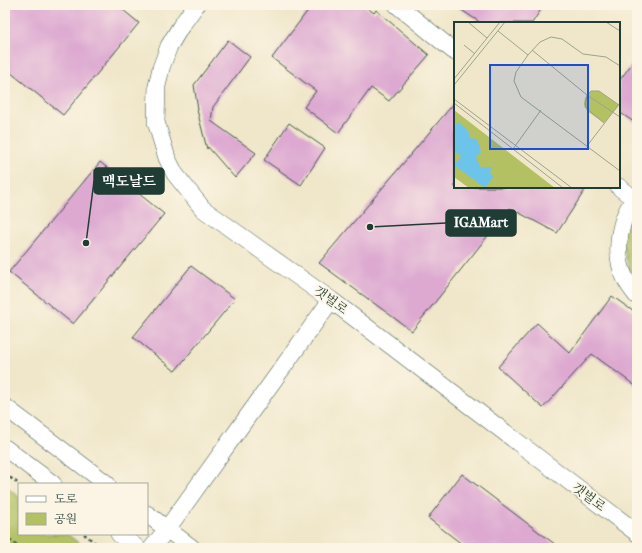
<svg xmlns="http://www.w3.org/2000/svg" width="642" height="553" viewBox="0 0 642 553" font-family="'IM FELL French Canon','Noto Serif KR',serif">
  <rect width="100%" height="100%" fill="#fcf5e5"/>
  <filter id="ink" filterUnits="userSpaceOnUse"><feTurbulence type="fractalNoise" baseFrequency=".025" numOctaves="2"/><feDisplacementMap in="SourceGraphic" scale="8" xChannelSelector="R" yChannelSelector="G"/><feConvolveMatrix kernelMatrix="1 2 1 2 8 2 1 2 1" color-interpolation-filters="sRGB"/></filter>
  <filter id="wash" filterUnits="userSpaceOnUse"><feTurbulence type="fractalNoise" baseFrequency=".012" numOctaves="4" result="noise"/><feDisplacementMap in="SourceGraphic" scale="16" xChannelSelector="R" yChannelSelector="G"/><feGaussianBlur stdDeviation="0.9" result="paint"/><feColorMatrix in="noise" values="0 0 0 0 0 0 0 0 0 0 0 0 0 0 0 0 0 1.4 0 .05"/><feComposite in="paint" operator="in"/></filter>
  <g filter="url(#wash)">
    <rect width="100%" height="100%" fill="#f0e7ca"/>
    <path fill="#b4c163" stroke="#6a7f4c" d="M 637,196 L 637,296 L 620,235 Z
      M 5,486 L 19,497 L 19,534 L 67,534 L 85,548 L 5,548 Z"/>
    <g id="blocks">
      <path fill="#dda9d1" d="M 5,5 L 117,5 L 139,23 L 63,115 L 5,68 Z
        M 312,5 L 363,5 L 374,13 L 376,10 L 429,55 L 389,101 L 371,88 L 338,133 L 304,107 L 316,91 L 272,58 Z
        M 454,5 L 544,5 L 532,23 L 481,23 Z
        M 228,40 L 250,57 L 213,107 L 211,121 L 256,153 L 235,178 L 208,147 L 207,149 L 197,110 L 198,110 L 194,85 Z
        M 637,57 L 637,124 L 619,112 L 619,81 Z
        M 455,102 L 455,187 L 587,187 L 557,233 L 510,208 L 412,331 L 319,263 Z
        M 289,123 L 325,148 L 301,185 L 264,160 Z
        M 100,162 L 164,214 L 73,324 L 9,272 Z
        M 191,266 L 235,299 L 175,371 L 133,337 Z
        M 612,296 L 637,314 L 637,387 L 592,354 L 543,408 L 498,367 L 537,323 L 570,353 Z
        M 462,474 L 560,548 L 467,548 L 428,518 Z"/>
    </g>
  </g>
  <g filter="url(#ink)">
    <use href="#blocks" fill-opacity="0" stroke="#3e564a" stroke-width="1"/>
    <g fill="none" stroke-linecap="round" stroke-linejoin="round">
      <g stroke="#3e564a" stroke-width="18">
        <path id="minor" d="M 196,5 L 181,26 L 169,46 L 161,68 L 157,86 L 156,122 L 167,158 L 175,174 L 203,209 L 331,300 L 637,533
          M 397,5 L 455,52
          M 619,187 L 637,201
          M 637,196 C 619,216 613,254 625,278 C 628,285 633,291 637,296
          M 5,407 L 107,484
          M 5,448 L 53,484
          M 147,514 L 192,548
          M 119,534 L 137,548
          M 152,548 L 167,529 L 331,300"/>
      </g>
      <path stroke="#3e564a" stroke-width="2.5" stroke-dasharray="3 3" stroke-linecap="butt" d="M 5,474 L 19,484
        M 84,534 L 102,548
        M 5,536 L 21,548"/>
      <use href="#minor" stroke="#fff" stroke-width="17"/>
    </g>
  </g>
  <g text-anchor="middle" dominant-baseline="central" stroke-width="3.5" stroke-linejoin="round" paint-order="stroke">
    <g font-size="13" fill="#1f3d34" stroke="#fcf5e5">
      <text transform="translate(331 300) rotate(36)">갯벌로</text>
      <text transform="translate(589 497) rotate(37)">갯벌로</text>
    </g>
  </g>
  <g transform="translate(454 22)">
    <rect width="166" height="166" fill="#f0e7ca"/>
    <path d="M 137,69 L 145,69 L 165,83 L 150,101 L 133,89 L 130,82 L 131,76 ZM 0,88 L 101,166 L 15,166 L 0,155 Z" fill="#b4c163"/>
    <path d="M 4,100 L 14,108 L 16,116 L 22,117 L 25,122 L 27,131 L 22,134 L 26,145 L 39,145 L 35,151 L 40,154 L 31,166 L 0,143 L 7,134 L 0,129 L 0,105 Z" fill="#6dc4ea"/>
    <path fill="none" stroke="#9ca38e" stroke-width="1" d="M 14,0 L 33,16M 152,0 L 166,9M 44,9 L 74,33M 10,23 L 21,32M 78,28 L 133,73 L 166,95M 166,44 L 152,35 L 129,32 L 108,17 L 97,15 L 86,20 L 74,33 L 62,50 L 60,59 L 67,75 L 166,149M 0,57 L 46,0M 0,63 L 51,0M 0,77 L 118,166M 0,81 L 109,166M 150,101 L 131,85 L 133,73 L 137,69 L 145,69 L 165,83M 133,124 L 166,81M 59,127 L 87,88"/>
    <path fill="#1d4ed8" fill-opacity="0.15" stroke="#1d4ed8" stroke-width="2" d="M 36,43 L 134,43 L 134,127 L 36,127 Z"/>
    <rect width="166" height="166" fill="none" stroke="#1f3d34" stroke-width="2"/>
  </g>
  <path fill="none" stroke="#1f3d34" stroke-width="1.5" d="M86 243L94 181M370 227L446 223"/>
  <g fill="#1f3d34" stroke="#fcf5e5" stroke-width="1.5">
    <circle cx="86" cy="243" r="4"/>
    <circle cx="370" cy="227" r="4"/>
  </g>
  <g fill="#1f3d34" stroke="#1f3d34" stroke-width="1.5">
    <rect x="94" y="168" width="70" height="26" rx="4"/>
    <rect x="446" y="210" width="70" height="26" rx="4"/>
  </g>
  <g font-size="14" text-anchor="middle" font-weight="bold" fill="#fff">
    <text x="129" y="186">맥도날드</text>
    <text x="481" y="227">IGAMart</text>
  </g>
  <rect width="642" height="553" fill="none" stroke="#fcf5e5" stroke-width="20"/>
  <rect x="18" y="483" width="130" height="52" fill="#fcf5e5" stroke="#a4ab9e"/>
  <rect x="26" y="496" width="20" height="6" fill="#ffffff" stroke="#a4ab9e"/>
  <text x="54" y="503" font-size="12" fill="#1f3d34">도로</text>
  <rect x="26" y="513" width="20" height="12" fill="#b4c163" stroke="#a4ab9e"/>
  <text x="54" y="523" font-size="12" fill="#1f3d34">공원</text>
</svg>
